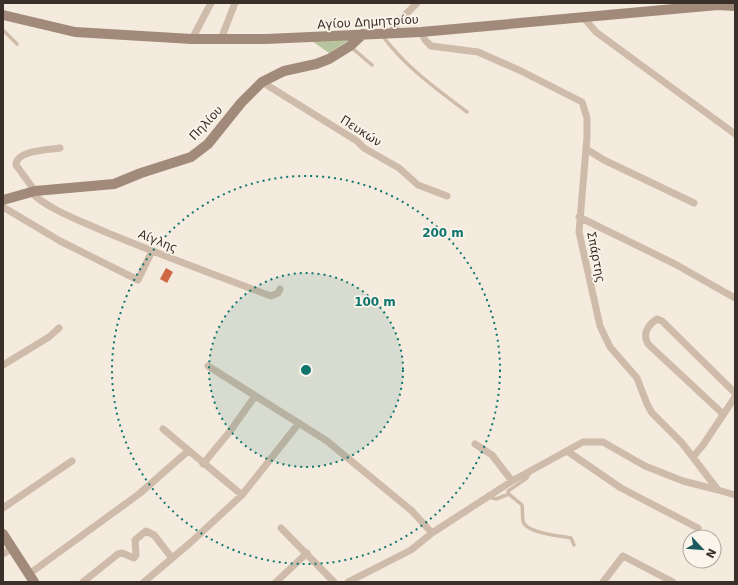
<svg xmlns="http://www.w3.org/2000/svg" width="738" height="585" viewBox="0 0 738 585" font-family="'DejaVu Sans',sans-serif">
  <rect width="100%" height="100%" fill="#f4ebde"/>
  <path fill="#b6c59d" d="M 352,38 L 329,53 L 312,41 Z"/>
  <path fill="#ce6943" d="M 166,268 L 173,272 L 167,283 L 160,279 Z"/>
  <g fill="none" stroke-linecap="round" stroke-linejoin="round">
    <path stroke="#cebba9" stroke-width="3.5" d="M 3,30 L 17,44
      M 382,35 C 405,67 437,89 467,112
      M 351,47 L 372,65
      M 530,472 L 527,478 L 508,491 L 509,494 L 522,505 C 523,510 522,516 523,521 C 525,533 561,536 571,538 L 574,545
      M 489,497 L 496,499 L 509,494"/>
    <path stroke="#cebba9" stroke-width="7" d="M 583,17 L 596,32 L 735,134
      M 421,32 L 425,40 L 431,46 L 478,52 L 521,71 L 582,102 L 587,118 L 587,137 L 579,232 L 600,326 L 610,347 L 637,378 L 647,404 L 652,413 L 682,443 L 718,490 L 735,495
      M 390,34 L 398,22 L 417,3
      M 192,39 L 211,3
      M 221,39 L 235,3
      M 262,82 L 357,141 L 364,148 L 399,168 L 418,185 L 447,196
      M 586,149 L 604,160 L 694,203
      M 35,191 L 16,165 C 16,150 49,150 60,148
      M 31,192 C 47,209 81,221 103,231 C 158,254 215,275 271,296 L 278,293 L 280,289
      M 3,207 L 60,241 L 138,280 L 152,251
      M 579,217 L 675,264 L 735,298
      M 3,365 L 49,337 L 59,328
      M 208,366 L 327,441 L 412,511 L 432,533
      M 723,414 L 648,344 C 642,334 648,325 657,319 L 662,321 L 735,393
      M 163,429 L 242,495
      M 475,444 L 492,455 L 512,481
      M 567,451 L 621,488 L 698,528
      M 693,457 L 703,445 L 735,397
      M 203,464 L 231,430 L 255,396
      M 3,508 L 72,461
      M 281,528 L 334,582
      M 3,554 L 13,548
      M 29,574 L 139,494 L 188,451
      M 83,582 L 118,554 L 122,553 L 134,558 L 136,555 L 135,540 L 146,531 L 154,535 L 172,558
      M 144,582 L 190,543 L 242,495 L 299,423
      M 276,582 L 307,553
      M 348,582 L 411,550 L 432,533 L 512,481 L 583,442 L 603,442 L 645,466 L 683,481 L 718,490
      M 603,582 L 623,556 L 673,582"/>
    <path stroke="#a28a7a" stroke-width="10" d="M 3,15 L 75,32 L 192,39 L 266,39 L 421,32 L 718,5 L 735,6
      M 3,200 L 35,191 L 114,184 L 141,173 L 191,157 L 208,144 L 241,103 L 262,82 L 284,71 L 316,64 L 329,59 L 350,46 L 363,34
      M 3,534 L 34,582"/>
  </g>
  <circle cx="306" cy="370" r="97" fill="#0f766e" fill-opacity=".12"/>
  <g fill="none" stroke="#0f766e" stroke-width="2" stroke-dasharray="2 4">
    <circle cx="306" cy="370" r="97"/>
    <circle cx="306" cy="370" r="194"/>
  </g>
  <g text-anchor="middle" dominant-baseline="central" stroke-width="3.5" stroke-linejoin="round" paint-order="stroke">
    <g font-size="12" fill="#3a2f29" stroke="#fbf4eb">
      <text transform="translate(368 22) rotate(-3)">Αγίου Δημητρίου</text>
      <text transform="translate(206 123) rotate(-47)">Πηλίου</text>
      <text transform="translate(361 131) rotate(33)">Πευκών</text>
      <text transform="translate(158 241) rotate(22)">Αίγλης</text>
      <text transform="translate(596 257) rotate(79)">Σπάρτης</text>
    </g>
  </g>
  <circle cx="306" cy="370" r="6" fill="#0f766e" stroke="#fbf4eb" stroke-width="2"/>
  <g font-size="12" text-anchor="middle" font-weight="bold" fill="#0f766e" stroke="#fbf4eb" stroke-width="3.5" stroke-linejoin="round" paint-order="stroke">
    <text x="443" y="237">200 m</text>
    <text x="375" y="306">100 m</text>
  </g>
  <rect width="738" height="585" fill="none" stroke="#3a2f29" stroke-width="8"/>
  <g transform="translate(702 549) rotate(116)"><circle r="19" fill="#fbf4eb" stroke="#aea59d"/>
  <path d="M0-3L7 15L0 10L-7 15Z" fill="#1b595f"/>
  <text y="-6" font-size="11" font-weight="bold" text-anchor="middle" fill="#3a2f29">N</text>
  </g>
</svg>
